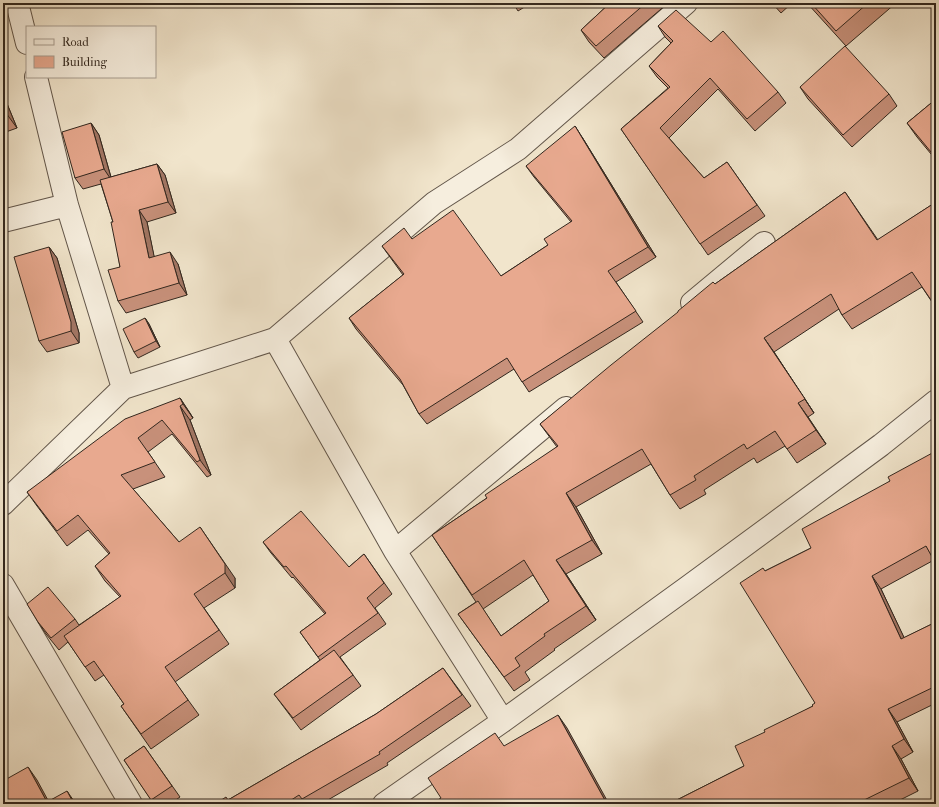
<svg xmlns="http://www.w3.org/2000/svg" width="939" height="807" viewBox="0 0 939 807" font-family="'IM FELL French Canon',serif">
  <rect width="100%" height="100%" fill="#f1e5cc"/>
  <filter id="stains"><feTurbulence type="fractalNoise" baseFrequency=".005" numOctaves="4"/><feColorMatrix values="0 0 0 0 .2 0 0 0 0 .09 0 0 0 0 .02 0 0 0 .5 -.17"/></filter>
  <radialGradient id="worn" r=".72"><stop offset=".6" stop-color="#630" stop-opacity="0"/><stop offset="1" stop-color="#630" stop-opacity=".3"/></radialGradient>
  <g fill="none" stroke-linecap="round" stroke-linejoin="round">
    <g stroke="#62564a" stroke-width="24">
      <path id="minor" d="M 17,3 L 27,43
        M 36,77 L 67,205 L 123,388
        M 3,221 L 67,205
        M 692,303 L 764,243
        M 275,339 L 395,551 L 503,721
        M 3,504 L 123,388 L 275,339 L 434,203 L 518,149 L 686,3
        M 395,551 L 566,408
        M 3,585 L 131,804
        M 384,804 L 503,721 L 688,587 L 881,445 L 936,401"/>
    </g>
    <use href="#minor" stroke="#f6eede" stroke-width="22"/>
  </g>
  <path fill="#c8917b" stroke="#32271e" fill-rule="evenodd" d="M 513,3 L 531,3 L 518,11 Z
    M 610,3 L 668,3 L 604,58 L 589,42 L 581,30 Z
    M 772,3 L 792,3 L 781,13 Z
    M 807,3 L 896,3 L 846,46 Z
    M 658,26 L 711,42 L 778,92 L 786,103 L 755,131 L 718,89 L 669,138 L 704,178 L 727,162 L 765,216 L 708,255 L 621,129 L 668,88 L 657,77 L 649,66 L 671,43 L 665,37 Z
    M 800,87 L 889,94 L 897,106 L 852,147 L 808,99 Z
    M 3,94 L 17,128 L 3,133 Z
    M 936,99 L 936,160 L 917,137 L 907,123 Z
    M 91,123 L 99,135 L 111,177 L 157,164 L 165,175 L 176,213 L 147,222 L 154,257 L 178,264 L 187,295 L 126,313 L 118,301 L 120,267 L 113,222 L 101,184 L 83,189 L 75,178 Z
    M 582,137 L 656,257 L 616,282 L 643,322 L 529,392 L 514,369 L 427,424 L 419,414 L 403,385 L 356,329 L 349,318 L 403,275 L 382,246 L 412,239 L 501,276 L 548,245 L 571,222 L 534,177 L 526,166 Z
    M 845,192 L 878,240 L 936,202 L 936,308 L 922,287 L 852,329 L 842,315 L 839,309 L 774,352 L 814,413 L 808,417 L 826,444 L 797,463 L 785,446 L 757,463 L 754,458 L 704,490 L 706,494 L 680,509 L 670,495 L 651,464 L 576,507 L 602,554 L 566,574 L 596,620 L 554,649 L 555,650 L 525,672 L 530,680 L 514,691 L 458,614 L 476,602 L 432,535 L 487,498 L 557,447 L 540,424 L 715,284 ZM 533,575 L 549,601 L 501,636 L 483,609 Z
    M 49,247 L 57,258 L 79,333 L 79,343 L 47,352 L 39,341 Z
    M 145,318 L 149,324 L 160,347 L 138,358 L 134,352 Z
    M 180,398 L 193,418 L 190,420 L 211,475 L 207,477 L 172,434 L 148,452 L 165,477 L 133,489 L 179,542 L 235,578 L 235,588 L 204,608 L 229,644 L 175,682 L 199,715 L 151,749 L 121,706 L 124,704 L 104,675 L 95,681 L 68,642 L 59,650 L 46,634 L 38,622 L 75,619 L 79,625 L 120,597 L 105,581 L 95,566 L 109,554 L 88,530 L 67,546 L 37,506 L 27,492 Z
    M 890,481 L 934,560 L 881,589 L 904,638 L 936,622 L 936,703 L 897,722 L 913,752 L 901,759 L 918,791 L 892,804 L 669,804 L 744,766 L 765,732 L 813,706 L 815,703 L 765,571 L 811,548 Z
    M 263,542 L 349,567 L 364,554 L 392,594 L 375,608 L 386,624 L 340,657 L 361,686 L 301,730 L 274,694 L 320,660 L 300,632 L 325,614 L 293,577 L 292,578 L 271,553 Z
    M 443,668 L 471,706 L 387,763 L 388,765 L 321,804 L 215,804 L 228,800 L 376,714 Z
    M 144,746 L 180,797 L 170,804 L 154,804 L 124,760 Z"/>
  <path fill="#a27664" stroke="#32271e" d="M 3,94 L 17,128 L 6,113 L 3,105 Z
    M 91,123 L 99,135 L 112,181 L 104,169 Z
    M 575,126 L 582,137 L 656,257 L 648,247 Z
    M 157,164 L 165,175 L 176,213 L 168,202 Z
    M 139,210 L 147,222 L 157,270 L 149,258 Z
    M 49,247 L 57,258 L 79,333 L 79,343 L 71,331 Z
    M 170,252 L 178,264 L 187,295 L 179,283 Z
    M 145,318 L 149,324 L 160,347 L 156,341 Z
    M 764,338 L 774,352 L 814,413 L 805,399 Z
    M 180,398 L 190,413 L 193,418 L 183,404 Z
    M 798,403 L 808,417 L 826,444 L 816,430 Z
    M 180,406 L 190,420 L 211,475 L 200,460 Z
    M 566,493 L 576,507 L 602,554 L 592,540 Z
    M 200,527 L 235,578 L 235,588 L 225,573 Z
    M 556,560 L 566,574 L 596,620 L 586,606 Z
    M 872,576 L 881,589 L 911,652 L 901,639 Z
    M 888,709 L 897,722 L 913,752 L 904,739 Z
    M 558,715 L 567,728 L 609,804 L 607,804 Z
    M 892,746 L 901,759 L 918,791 L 909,778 Z
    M 28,767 L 37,780 L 50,804 L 48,804 Z
    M 67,791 L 76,804 L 74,804 Z"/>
  <path fill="#e8a98f" stroke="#32271e" d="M 610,3 L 646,3 L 596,46 L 581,30 Z
    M 811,3 L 868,3 L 836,31 Z
    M 676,10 L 711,42 L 723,31 L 778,92 L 747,119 L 710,78 L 660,128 L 704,178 L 727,162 L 757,205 L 700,244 L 621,129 L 670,87 L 649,66 L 673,41 L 658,26 Z
    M 845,46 L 889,94 L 843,135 L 800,87 Z
    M 936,99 L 936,158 L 907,123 Z
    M 3,105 L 6,113 L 3,114 Z
    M 91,123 L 104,169 L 75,178 L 62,132 Z
    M 575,126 L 648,247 L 608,271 L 636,311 L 522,382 L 507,358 L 419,414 L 400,379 L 349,318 L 404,274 L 382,246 L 404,228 L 412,239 L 453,210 L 501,276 L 548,245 L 544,239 L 572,221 L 526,166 Z
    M 157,164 L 168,202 L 139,210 L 149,258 L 170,252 L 179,283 L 118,301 L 108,270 L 120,267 L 111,222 L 113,222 L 100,180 Z
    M 845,192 L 877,240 L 936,202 L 936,297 L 931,300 L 912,272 L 842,315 L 831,294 L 764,338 L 805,399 L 798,403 L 816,430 L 787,449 L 775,431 L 747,449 L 744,444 L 694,476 L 696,480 L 670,495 L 642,449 L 566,493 L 592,540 L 556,560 L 586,606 L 544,634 L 545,636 L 515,658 L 520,666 L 504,677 L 458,614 L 478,601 L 501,636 L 549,601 L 524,560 L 472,595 L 432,535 L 487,498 L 485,495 L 558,446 L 540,424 L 611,365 L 678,312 L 678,311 L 713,282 L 715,284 Z
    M 49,247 L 71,322 L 71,331 L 39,341 L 14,257 Z
    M 145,318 L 156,341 L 134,352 L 123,329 Z
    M 180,398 L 183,404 L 180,406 L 200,460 L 197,462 L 162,420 L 138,438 L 155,462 L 121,475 L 179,542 L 200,527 L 225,564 L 225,573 L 194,594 L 219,630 L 165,667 L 188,700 L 141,734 L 121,706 L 124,704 L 94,661 L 85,667 L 64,636 L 121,596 L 95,566 L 110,553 L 78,515 L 57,531 L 27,492 L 125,419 Z
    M 936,451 L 936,564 L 926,546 L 872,576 L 901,639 L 936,622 L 936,686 L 888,709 L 904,739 L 892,746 L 909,778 L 856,804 L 669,804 L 744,766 L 735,746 L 765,732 L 764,730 L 813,706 L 812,705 L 815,703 L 740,583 L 763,568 L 765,571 L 811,548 L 802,529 L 890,481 L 888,477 Z
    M 301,511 L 349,567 L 364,554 L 384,583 L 367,598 L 378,613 L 318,657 L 300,632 L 326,613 L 286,566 L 284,567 L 263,542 Z
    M 48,587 L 75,619 L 51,638 L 38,622 L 27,604 Z
    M 334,650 L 353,675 L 293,718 L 274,694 Z
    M 443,668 L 462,695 L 379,752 L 380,754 L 302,799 L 299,795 L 285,804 L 215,804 L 226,797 L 228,800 L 376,714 Z
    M 558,715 L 607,804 L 431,804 L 441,798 L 428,778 L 495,733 L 504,746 Z
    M 144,746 L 172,786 L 151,800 L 124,760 Z
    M 28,767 L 47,802 L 67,791 L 74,804 L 3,804 L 3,781 Z"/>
  <rect width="939" height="807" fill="none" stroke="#f1e5cc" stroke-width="16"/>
  <rect x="4" y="4" width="931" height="799" fill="none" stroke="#32271e" stroke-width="2"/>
  <rect x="8" y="8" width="923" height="791" fill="none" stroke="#32271e"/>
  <rect x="26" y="26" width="130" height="52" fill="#f6eede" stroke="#a89e91"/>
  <rect x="34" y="39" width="20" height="6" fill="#f6eede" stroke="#a89e91"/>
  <text x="62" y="46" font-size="12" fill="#32271e">Road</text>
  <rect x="34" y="56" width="20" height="12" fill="#e8a98f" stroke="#a89e91"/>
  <text x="62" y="66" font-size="12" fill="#32271e">Building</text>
  <rect width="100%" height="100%" filter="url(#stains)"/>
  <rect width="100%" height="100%" fill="url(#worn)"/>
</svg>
